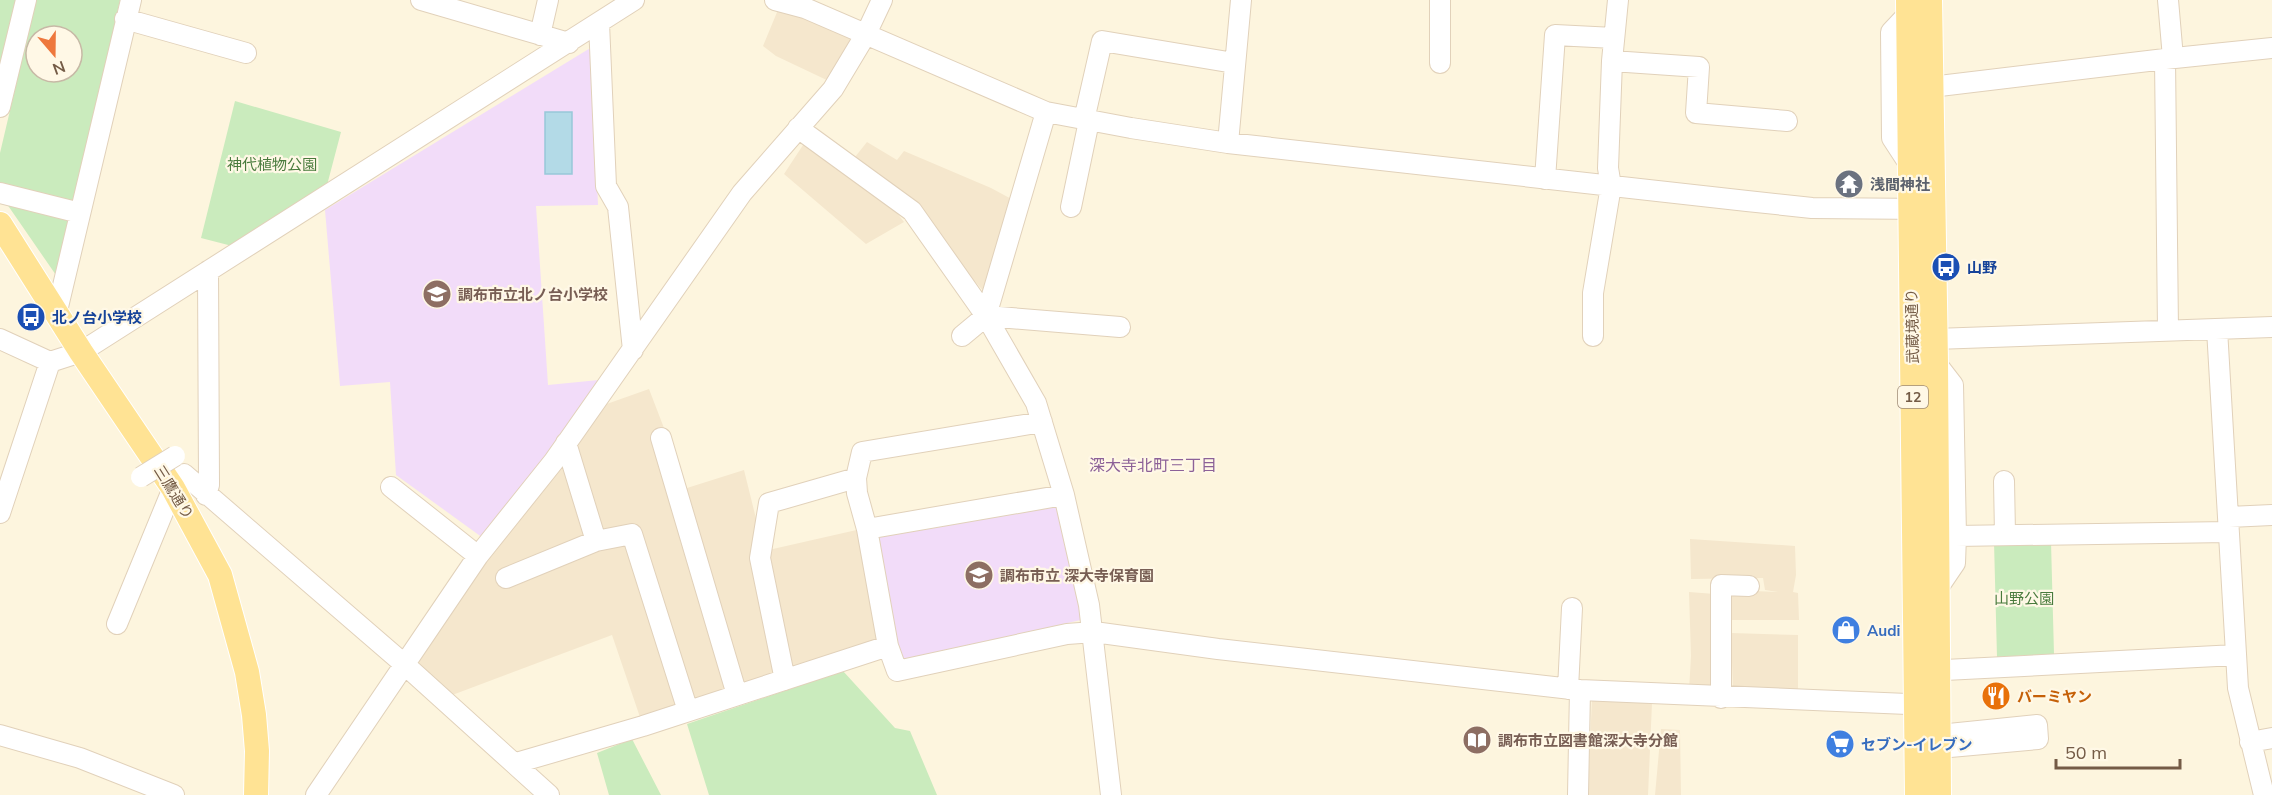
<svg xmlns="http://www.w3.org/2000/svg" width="2272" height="795" viewBox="0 0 2272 795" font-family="Mulish,'Noto Sans JP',sans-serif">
  <rect width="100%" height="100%" fill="#fdf5de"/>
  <path fill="#f5e7cd" d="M 780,5 L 858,40 L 833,83 L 776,56 L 763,46 Z
    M 807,139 L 890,204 L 904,222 L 866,244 L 784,174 Z
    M 867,142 L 897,160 L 904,151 L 991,188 L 1017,202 L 992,301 L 911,208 L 851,162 Z
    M 649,389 L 687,488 L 744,470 L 764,551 L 861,529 L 885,641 L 642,723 L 612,635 L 447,697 L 410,662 L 601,406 Z
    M 1690,539 L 1795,546 L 1796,575 L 1793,592 L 1798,593 L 1799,620 L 1731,620 L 1729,590 L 1778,592 L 1765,590 L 1763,578 L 1691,579 Z
    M 1689,592 L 1715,594 L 1715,689 L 1689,691 L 1691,656 Z
    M 1731,633 L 1798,635 L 1798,690 L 1733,691 Z
    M 1592,697 L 1652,703 L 1648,795 L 1588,795 Z
    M 1661,729 L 1680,730 L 1681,795 L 1655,795 Z"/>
  <path fill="#f2dcf9" d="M 592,47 L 598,205 L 536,206 L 548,385 L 609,379 L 542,460 L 483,538 L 396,475 L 390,382 L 340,386 L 325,210 Z
    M 1057,498 L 1085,619 L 901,661 L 875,532 Z"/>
  <path fill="#caebbd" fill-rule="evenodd" d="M 0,0 L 19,0 L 0,77 Z
    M 36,0 L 120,0 L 58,278 L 0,194 L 0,153 ZM 36,36 L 72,36 L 72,72 L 36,72 Z
    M 235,101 L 341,132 L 326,189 L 236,247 L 201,238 Z
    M 1994,542 L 2051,542 L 2054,654 L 1997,657 Z
    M 843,671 L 895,728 L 910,731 L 937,795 L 709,795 L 687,724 Z
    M 632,739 L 661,795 L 609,795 L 597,753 Z"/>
  <path fill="#b3dae7" stroke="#98c8d9" stroke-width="1.5" d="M 545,112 L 572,112 L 572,174 L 545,174 Z"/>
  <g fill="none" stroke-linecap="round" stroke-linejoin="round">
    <g stroke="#e1d1ba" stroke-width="22">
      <path id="minor" d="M 421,0 L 569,43
        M 775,0 L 805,8 L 1046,112 L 1131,128 L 1228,143 L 1747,201 L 1812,208 L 1924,209
        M 1440,0 L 1440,63
        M 2168,0 L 2173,58
        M 1908,14 L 1891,32 L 1892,138 L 1909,164
        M 125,19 L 246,53
        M 599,23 L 606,186 L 618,207 L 633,350
        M 540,35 L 548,0
        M 2165,59 L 2168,330
        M 1612,61 L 1699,67 L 1696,113 L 1787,121
        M 1931,87 L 2165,59 L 2272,48
        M 0,107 L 26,0
        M 1084,120 L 1102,41 L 1234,63
        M 798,128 L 912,211 L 986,316 L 1036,403 L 1064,495 L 1089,605 L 1111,795
        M 1228,143 L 1241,0
        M 1545,179 L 1555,35 L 1614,38
        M 0,193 L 80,213
        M 1071,207 L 1089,121
        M 57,311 L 131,0
        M 986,316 L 1120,327
        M 2217,329 L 2238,688 L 2264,795
        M 962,336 L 986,316 L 1046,112
        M 1593,336 L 1593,293 L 1611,186 L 1608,168 L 1612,61 L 1618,0
        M 0,339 L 50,362 L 81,352 L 634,0
        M 1935,339 L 2272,327
        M 1936,363 L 1953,385 L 1956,536 L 1955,563 L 1938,588
        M 1042,422 L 862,452 L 856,478 L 857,493 L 867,529 L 888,646 L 897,671 L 1067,634 L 1094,632 L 1218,649 L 1580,690 L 1931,705
        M 661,438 L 737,695
        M 566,443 L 596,541
        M 167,479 L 184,474 L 404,664 L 549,795
        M 2004,481 L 2005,534
        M 391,487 L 478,556
        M 206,495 L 209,485 L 208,271
        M 0,513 L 50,362
        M 2229,517 L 2272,515
        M 867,529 L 1064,495
        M 1956,536 L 2228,532
        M 506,578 L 596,541 L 632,534 L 688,711
        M 117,624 L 173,488
        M 1925,671 L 2236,655
        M 785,680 L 760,558 L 769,503 L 856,478
        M 1568,689 L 1572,608
        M 1721,698 L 1721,585 L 1749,586
        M 0,735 L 80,758 L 174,795
        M 1939,735 L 2037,725 L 2038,739 L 1939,748
        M 2250,742 L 2272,738
        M 516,763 L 643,726 L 888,646
        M 316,795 L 478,556 L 554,461 L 742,193 L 833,89 L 866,34 L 882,0
        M 1578,795 L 1580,690"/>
    </g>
    <g stroke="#fff" stroke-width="26">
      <path id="major" d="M 1908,0 L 1917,795
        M 1930,0 L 1936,363 L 1939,795
        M 0,224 L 81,352 L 173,488 L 220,575 L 247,672 L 254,715 L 257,751 L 256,795"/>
    </g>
    <use href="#minor" stroke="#fff" stroke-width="20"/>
    <use href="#major" stroke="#ffe394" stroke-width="24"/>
    <g stroke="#e1d1ba" stroke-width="22" stroke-linecap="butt">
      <path id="minor-bridge" d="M 141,477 L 175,456"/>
    </g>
    <use href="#minor-bridge" stroke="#fff" stroke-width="20"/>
  </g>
  <defs>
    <g id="temple-disc" transform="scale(1.5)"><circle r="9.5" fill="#6b7280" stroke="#fff8e6"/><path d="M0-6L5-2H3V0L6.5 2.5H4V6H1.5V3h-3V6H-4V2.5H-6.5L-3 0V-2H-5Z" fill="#fff"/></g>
    <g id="bus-disc" transform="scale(1.5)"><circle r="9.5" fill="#1a4fb4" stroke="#fff8e6"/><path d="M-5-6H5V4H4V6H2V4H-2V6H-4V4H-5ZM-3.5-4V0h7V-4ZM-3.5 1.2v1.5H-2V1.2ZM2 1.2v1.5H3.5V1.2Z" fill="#fff"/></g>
    <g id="school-disc" transform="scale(1.5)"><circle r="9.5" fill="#8d6e63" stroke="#fff8e6"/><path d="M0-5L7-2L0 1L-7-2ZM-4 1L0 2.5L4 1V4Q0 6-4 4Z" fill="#fff"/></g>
    <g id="shop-disc" transform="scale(1.5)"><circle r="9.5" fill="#3f7fe0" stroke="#fff8e6"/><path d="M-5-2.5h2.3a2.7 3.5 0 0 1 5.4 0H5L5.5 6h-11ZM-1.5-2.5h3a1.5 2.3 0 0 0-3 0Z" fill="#fff"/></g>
    <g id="restaurant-disc" transform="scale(1.5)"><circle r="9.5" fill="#e8710a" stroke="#fff8e6"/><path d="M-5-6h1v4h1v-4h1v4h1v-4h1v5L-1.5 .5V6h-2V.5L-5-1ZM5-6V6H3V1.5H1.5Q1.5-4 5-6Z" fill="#fff"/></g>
    <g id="library-disc" transform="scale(1.5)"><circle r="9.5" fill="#8d6e63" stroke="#fff8e6"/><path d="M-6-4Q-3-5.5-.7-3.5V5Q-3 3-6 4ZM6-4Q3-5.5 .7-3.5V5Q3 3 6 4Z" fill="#fff"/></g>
    <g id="supermarket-disc" transform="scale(1.5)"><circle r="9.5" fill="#3f7fe0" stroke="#fff8e6"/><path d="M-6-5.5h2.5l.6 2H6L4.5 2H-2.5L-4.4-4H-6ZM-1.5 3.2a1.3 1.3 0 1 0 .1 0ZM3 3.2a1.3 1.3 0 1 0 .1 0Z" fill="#fff"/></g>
  </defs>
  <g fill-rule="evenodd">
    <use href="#temple-disc" x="1849" y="184"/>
    <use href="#bus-disc" x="1946" y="267"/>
    <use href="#school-disc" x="437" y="294"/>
    <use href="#bus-disc" x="31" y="317"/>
    <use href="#school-disc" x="979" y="575"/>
    <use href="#shop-disc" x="1846" y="630"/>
    <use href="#restaurant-disc" x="1996" y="696"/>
    <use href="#library-disc" x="1477" y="740"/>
    <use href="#supermarket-disc" x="1840" y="744"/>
  </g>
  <g text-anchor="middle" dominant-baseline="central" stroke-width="4.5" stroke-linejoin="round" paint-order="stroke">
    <rect fill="#fff8e6" stroke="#9e8a76" stroke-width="1.5" x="1898" y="386" width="30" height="22" rx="4.5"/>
    <g font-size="14" font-weight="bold" fill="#745b46">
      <text x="1913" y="397">12</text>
    </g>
    <g font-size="15" fill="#497b3d" stroke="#fff8e6">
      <text x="272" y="164">神代植物公園</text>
      <text x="2024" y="598">山野公園</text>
    </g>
    <g font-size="15" font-weight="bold" fill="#5b616d" stroke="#fff8e6" text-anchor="start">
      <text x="1870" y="184">浅間神社</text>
    </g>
    <g font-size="15" font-weight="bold" fill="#164399" stroke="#fff8e6" text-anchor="start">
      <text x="1967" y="267">山野</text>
      <text x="52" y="317">北ノ台小学校</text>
    </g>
    <g font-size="15" font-weight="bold" fill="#785e54" stroke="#fff8e6" text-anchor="start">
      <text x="458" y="294">調布市立北ノ台小学校</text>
      <text x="1000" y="575">調布市立 深大寺保育園</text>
      <text x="1498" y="740">調布市立図書館深大寺分館</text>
    </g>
    <g font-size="15" fill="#745b46" stroke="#fff8e6">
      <text transform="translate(1912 326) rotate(-91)">武蔵境通り</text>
      <text transform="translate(174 492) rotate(58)">三鷹通り</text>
    </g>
    <g font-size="15" font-weight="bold" fill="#366cbe" stroke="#fff8e6" text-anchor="start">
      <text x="1867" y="630">Audi</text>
      <text x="1861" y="744">セブン-イレブン</text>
    </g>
    <g font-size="15" font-weight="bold" fill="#c56008" stroke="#fff8e6" text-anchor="start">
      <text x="2017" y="696">バーミヤン</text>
    </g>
    <g font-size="16" fill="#8c6198" stroke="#fff8e6">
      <text x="1153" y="465">深大寺北町三丁目</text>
    </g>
  </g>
  <g transform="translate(54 54) rotate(160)"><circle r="28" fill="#fff8e6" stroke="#c7b9a6" stroke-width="1.5"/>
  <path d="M0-4.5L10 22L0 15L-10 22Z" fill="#ee783d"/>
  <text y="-9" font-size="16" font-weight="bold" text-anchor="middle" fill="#745b46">N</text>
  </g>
  <path d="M2056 759v9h124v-9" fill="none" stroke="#745b46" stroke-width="3"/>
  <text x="2065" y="759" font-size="18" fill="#745b46" stroke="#fff8e6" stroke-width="4.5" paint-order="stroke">50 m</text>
</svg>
